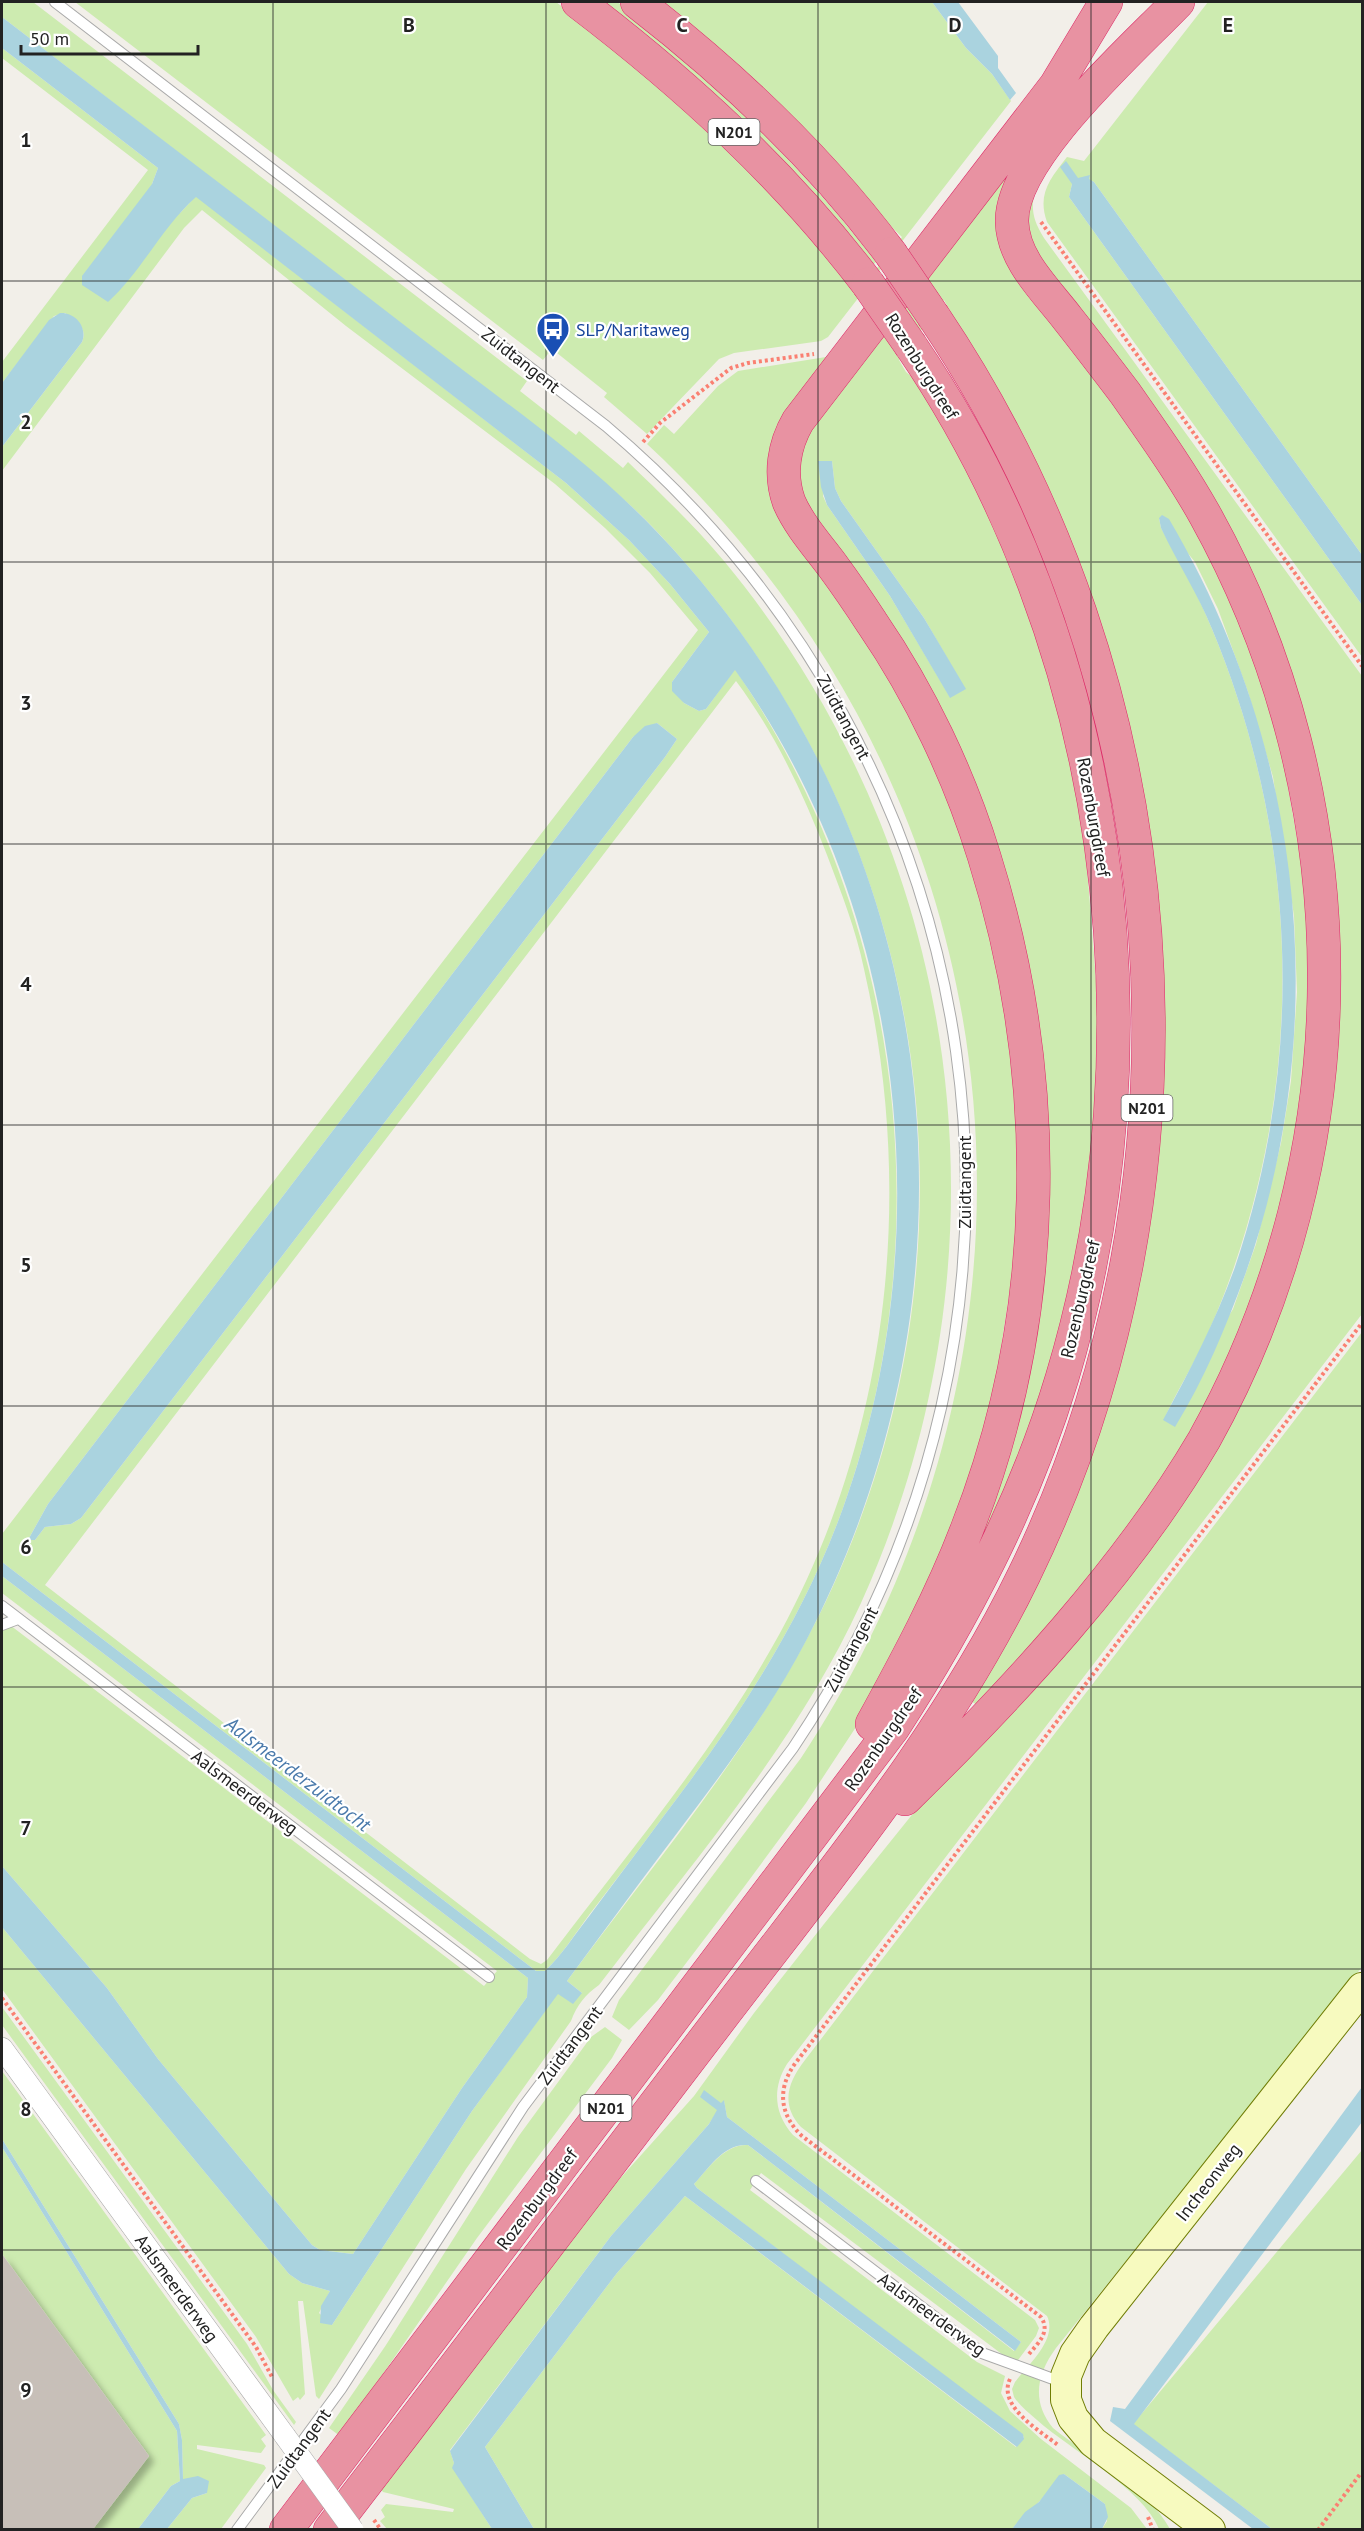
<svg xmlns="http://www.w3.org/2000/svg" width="1364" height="2531" viewBox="0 0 1364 2531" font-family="'PT Sans',sans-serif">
  <defs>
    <filter id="shadow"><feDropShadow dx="5.5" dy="5.5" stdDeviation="3" flood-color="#0004"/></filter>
  </defs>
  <rect width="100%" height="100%" fill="#f2efe9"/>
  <path fill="#cdebb0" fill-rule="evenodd" d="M 2,2 L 33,2 L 527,381 L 520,391 L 576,435 L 579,431 L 623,468 L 628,462 C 661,494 695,526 724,561 C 968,856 1018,1255 861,1603 C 797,1743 692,1863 599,1985 C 585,1995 577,2005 571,2021 L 466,2169 L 319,2399 L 316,2396 L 303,2301 L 298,2301 L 305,2394 L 300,2400 L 298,2397 L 293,2401 L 256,2337 L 2,1989 L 2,1927 L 289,2274 L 302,2283 L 330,2291 L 319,2313 L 332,2325 L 472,2111 L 558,1993 L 582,1993 L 567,1981 C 661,1854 767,1731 833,1586 C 994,1231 928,822 661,536 C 634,506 602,481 571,455 L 2,17 Z
    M 75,2 L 556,2 L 639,66 L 759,176 L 856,294 L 902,237 L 657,2 L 932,2 L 966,48 L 992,74 L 1011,101 L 828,337 L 821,341 L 734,353 L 719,359 L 647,434 L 604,397 L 607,393 L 552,349 L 543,360 Z
    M 598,2 C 603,2 611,0 616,2 C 629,6 661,38 673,48 C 746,115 816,183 876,262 L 874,264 L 864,255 Z
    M 1208,2 L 1362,2 L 1362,555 L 1094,182 L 1084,178 L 1072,184 L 1069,197 L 1362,605 L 1362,657 L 1047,222 C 1037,194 1050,179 1067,157 L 1084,161 Z
    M 2,48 L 158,168 L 152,184 L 180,213 L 196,196 L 566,483 L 629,540 L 670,584 L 709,632 L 672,682 L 684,703 L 699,711 L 706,709 L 735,669 C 901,912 943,1230 843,1508 C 802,1622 736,1721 663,1817 C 639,1850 614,1882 589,1915 C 575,1934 562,1955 545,1971 L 536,1971 L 2,1562 L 2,1534 L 698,630 L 650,573 L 605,528 L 555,484 L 346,326 L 202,210 L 184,228 L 2,471 L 2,447 L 82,342 C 88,327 76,321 65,313 L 54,316 L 2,383 L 2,362 L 148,170 L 2,58 ZM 736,681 C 775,733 804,795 827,855 C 841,892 856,930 864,969 C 915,1192 890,1431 780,1633 C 716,1750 627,1854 547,1960 L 541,1964 L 530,1959 L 45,1585 ZM 657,723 L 677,739 L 665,757 L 81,1518 L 71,1524 L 45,1527 L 35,1540 L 28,1540 L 48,1504 L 633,737 Z
    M 1030,129 L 1004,204 L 1157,452 L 1267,666 L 1321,976 L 1281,1244 L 1171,1478 L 983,1710 L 970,1700 L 1097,1429 L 1156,900 L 1133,754 L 1122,702 L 1089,596 L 1048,491 L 944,300 L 899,360 L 906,372 L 918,382 L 948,431 L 1011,564 L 1050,678 L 1083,817 L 1100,1031 L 1087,1206 L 1048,1378 L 983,1547 L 946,1598 L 1015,1398 L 1020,961 L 846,572 L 796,484 L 800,441 ZM 832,461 L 835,488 L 841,501 L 924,618 L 965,689 L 950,697 L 890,596 L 827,505 L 823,496 ZM 1159,518 L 1195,562 L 1218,609 L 1248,692 L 1273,777 L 1294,916 L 1297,992 L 1291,1081 L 1281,1143 L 1256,1244 L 1233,1309 L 1164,1420 C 1173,1398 1187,1376 1198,1354 C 1212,1326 1224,1296 1234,1267 C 1306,1057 1297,833 1212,629 C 1198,594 1179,561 1161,528 Z
    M 1039,174 C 1032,202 1028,212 1044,238 L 1362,676 L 1362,1314 L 787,2064 C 772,2088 774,2114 793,2135 L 1035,2320 L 1039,2328 L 1036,2336 L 1015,2364 L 761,2173 L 750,2190 L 977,2362 L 1005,2376 L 1001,2393 L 1010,2411 L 1041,2439 L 1131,2508 L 1147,2529 L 1102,2529 L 1107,2521 L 1105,2504 L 1064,2474 C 1051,2484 1049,2492 1039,2502 C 1029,2512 1020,2519 1012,2529 L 534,2529 L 485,2447 L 617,2273 L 685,2196 L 1016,2447 L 1024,2437 L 697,2188 L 694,2184 C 709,2168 724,2144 748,2145 L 1014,2351 L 1021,2342 L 727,2117 L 724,2101 L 709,2124 L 611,2236 L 450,2450 L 454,2463 L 453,2468 L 492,2529 L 387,2529 L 380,2521 L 385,2517 L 381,2510 L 386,2504 L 453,2512 L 454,2509 L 383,2492 L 379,2487 L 582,2221 L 694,2096 L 754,2013 L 824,1924 L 911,1816 L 1080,1620 L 1192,1472 L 1328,1094 L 1280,659 L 1044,276 L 1024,232 Z
    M 832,356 L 775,454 L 890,665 L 990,902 L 1027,1179 L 985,1452 L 881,1689 L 806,1803 L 744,1887 L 658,2000 L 629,2030 L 612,2017 L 619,2000 L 801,1758 C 1083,1332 1022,792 647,444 L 664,425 L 674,434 L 718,386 L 738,371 Z
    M 1362,1332 L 1362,1967 L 1056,2348 C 1037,2374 1031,2401 1053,2428 C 1090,2458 1148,2488 1170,2529 L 1159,2529 C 1142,2488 1072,2451 1037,2420 C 1029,2413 1020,2406 1014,2397 L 1012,2389 L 1015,2382 C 1028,2365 1058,2339 1047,2316 L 801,2127 C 780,2104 788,2082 805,2060 Z
    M 2,1576 L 528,1978 L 527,1997 L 462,2088 L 353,2254 L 320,2250 L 312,2245 L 158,2059 L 107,1988 L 2,1866 L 2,1619 L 484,1986 L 497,1971 L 2,1593 Z
    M 2,2007 L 247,2344 L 273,2390 L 296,2422 L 294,2425 L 2,2025 Z
    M 605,2027 L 622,2040 L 612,2058 L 477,2238 L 340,2436 L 329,2428 L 386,2345 L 518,2137 L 591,2037 Z
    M 2,2071 L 266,2435 L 261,2439 L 266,2446 L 261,2453 L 197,2445 L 197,2449 L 264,2465 L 266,2468 L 221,2529 L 167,2529 L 192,2498 L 207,2493 L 183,2480 L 182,2440 L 179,2424 L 2,2139 Z
    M 2,2147 L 177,2431 L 180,2481 L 171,2486 L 138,2529 L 93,2529 L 149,2456 L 2,2254 Z
    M 1362,2150 L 1362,2529 L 1272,2529 L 1133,2424 Z"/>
  <path fill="#aad3df" d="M 932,2 L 958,2 L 998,56 L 998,68 L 1016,93 L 1010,100 L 992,74 L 966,48 Z
    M 2,17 C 141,124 282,230 421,338 C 501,400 588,459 658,533 C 944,834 997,1274 807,1639 C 767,1716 714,1784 662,1853 C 630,1895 599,1938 567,1981 L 582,1993 L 573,2004 L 558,1994 L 472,2111 L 332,2325 L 320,2323 L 321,2306 L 330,2291 L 302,2283 L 289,2274 L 2,1927 L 2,1866 L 107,1988 L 158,2059 L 312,2245 L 320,2250 L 353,2254 L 462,2088 L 527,1997 L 528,1978 L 2,1576 L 2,1562 L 536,1971 L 545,1971 C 562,1955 575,1934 590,1915 C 614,1882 639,1850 663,1817 C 736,1721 802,1622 843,1508 C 942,1234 905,908 735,670 L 706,709 L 699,711 L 684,703 L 672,691 L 672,682 L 709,632 L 670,584 L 629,540 L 566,483 L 196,197 C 162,227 142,271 108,302 L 82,285 L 82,276 L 152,184 L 158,168 L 2,48 Z
    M 1066,161 L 1078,178 L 1090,175 L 1089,179 L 1094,182 L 1362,555 L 1362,605 L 1069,197 L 1072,184 L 1060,167 Z
    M 60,313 C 75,312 88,327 82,342 L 2,447 L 2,383 L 49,320 Z
    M 818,461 L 832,461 L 835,488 L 841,501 L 924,618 L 966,689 L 950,698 L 890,596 L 827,505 L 821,487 Z
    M 1162,515 L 1169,519 C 1304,748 1334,1025 1245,1275 C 1226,1327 1204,1380 1175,1427 L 1163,1420 C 1190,1370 1216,1320 1235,1267 C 1306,1057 1297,833 1212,629 C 1198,594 1177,562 1161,528 L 1159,518 Z
    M 657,723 L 677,739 L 665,757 L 81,1518 L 71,1524 L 45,1527 L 35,1540 L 28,1540 L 48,1504 L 633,737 L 645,726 Z
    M 1362,2087 L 1362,2122 L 1134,2424 L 1272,2529 L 1253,2529 L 1110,2421 L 1113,2407 L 1125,2409 Z
    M 704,2090 L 721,2103 L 724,2100 L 727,2117 L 1021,2342 L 1015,2351 L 748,2145 C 724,2143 709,2168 694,2184 L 697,2188 L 1023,2434 L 1024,2439 L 1017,2447 L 685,2196 L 617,2273 L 485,2447 L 534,2529 L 492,2529 L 452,2468 L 454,2463 L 450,2451 L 611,2236 L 709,2124 L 717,2110 L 700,2097 Z
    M 2,2139 L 179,2424 L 182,2440 L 183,2479 L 198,2476 L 209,2481 L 207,2493 L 192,2498 L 167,2529 L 138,2529 L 171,2486 L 180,2481 L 177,2431 L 2,2147 Z
    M 1064,2474 L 1105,2504 L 1108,2517 L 1102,2529 L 1012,2529 L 1025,2512 L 1039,2502 L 1059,2475 Z"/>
  <path fill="#c7bfb8" filter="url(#shadow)" d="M 2,2254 L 149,2456 L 93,2529 L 2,2529 Z"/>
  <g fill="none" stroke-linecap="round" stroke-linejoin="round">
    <g stroke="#a9a9a9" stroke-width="12">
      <path id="lane" d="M 55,2 L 606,426 C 1001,760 1082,1318 793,1748 L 523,2107 L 341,2389 L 237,2530
        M 2,1606 L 489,1977
        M 2,1625 L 18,1619
        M 756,2181 L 982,2353 L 1064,2383"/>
    </g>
    <g stroke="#a9a9a9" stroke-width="22">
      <path id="street" d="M 2,2048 L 285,2436"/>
    </g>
    <g stroke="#707d05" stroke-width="32">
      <path id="secondary" d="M 1210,2530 L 1093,2442 L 1073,2418 L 1066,2400 L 1066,2376 L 1075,2354 L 1094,2327 L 1362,1988"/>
    </g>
    <g stroke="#dc2a67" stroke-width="34">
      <path id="highway" d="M 578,2 C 687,85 785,175 868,284
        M 637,2 C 731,75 819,157 891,254
        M 872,1724 C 907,1660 941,1597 967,1529 C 1052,1313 1053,1075 984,856 C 959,775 920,693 872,623 C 859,603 846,584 832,565 C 817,545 799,525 789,502 C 779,474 784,445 798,421 L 1056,85 L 1106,2
        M 905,1799 C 1013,1693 1127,1571 1204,1440 C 1364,1153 1364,801 1205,515 C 1181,472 1153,433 1125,393 C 1106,368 1087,343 1068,319 C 1046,290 1013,260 1012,222 C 1010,157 1134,48 1178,2
        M 286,2530 L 893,1728 C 964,1618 1024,1504 1062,1378 C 1165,1037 1113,642 911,346
        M 330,2530 C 463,2357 595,2183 727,2010 C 833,1871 947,1734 1024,1575 C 1219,1175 1182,685 934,317"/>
    </g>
    <path stroke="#fa8072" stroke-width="4" stroke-dasharray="3 3" stroke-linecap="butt" d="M 1041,222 L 1362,666
      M 643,442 L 660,423 L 731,368 L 748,363 L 814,354
      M 2,1998 L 256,2347 L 272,2377
      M 1029,2354 C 1038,2343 1051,2332 1041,2317 L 802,2136 C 780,2115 777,2090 794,2065 L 1362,1323
      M 1010,2379 C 997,2406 1040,2431 1058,2445
      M 1148,2517 L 1153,2530
      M 374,2520 L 381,2530
      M 1318,2530 L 1361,2473"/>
    <use href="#lane" stroke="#fff" stroke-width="10"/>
    <use href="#street" stroke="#fff" stroke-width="21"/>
    <use href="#secondary" stroke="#f7fabf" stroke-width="30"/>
    <use href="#highway" stroke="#e892a2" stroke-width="33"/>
    <g stroke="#a9a9a9" stroke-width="22" stroke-linecap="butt">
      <path id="street-bridge" d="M 285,2436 L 353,2530"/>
    </g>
    <g stroke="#dc2a67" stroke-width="34" stroke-linecap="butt">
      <path id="highway-bridge" d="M 891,254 L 934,317
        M 868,284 L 911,346"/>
    </g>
    <use href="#street-bridge" stroke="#fff" stroke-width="21"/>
    <use href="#highway-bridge" stroke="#e892a2" stroke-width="33"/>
  </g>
  <path fill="none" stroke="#222" stroke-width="1.5" stroke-opacity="0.55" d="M 273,2 L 273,2530M 546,2 L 546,2530M 818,2 L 818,2530M 1091,2 L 1091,2530M 2,281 L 1362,281M 2,562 L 1362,562M 2,844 L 1362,844M 2,1125 L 1362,1125M 2,1406 L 1362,1406M 2,1687 L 1362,1687M 2,1969 L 1362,1969M 2,2250 L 1362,2250"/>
  <defs>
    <g id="bus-pin" transform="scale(1.725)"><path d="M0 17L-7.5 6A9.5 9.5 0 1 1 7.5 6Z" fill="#1a4fb4" stroke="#fff"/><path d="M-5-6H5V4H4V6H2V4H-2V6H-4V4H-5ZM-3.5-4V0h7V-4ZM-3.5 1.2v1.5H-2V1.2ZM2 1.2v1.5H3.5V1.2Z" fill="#fff"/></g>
  </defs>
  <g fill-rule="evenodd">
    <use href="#bus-pin" x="553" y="329"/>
  </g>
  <g text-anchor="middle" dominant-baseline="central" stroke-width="4.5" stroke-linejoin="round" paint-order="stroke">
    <g fill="#fff" stroke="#646464" stroke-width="1.5">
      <rect x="708.5" y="119" width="51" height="26" rx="4.5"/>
      <rect x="1121.5" y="1095" width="51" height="26" rx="4.5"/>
      <rect x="580.5" y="2095" width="51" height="26" rx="4.5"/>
    </g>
    <g font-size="16" font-weight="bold" fill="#222">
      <text x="734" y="132">N201</text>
      <text x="1147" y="1108">N201</text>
      <text x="606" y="2108">N201</text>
    </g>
    <g font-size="18" fill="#164399" stroke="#fff" text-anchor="start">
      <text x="576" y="329">SLP/Naritaweg</text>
    </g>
    <g font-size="18" fill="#222" stroke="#fff">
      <text transform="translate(521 360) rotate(38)">Zuidtangent</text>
      <text transform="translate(922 366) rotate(58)">Rozenburgdreef</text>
      <text transform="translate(844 717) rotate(62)">Zuidtangent</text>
      <text transform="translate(1094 817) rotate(80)">Rozenburgdreef</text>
      <text transform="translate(964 1182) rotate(-90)">Zuidtangent</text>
      <text transform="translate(1080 1299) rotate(-77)">Rozenburgdreef</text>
      <text transform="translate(851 1649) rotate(-62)">Zuidtangent</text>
      <text transform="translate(883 1739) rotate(-55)">Rozenburgdreef</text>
      <text transform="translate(245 1792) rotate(37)">Aalsmeerderweg</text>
      <text transform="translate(570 2045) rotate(-53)">Zuidtangent</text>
      <text transform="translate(1208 2182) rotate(-52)">Incheonweg</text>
      <text transform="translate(537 2199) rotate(-53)">Rozenburgdreef</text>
      <text transform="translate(177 2288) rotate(54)">Aalsmeerderweg</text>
      <text transform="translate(932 2314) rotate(36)">Aalsmeerderweg</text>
      <text transform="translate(299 2448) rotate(-54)">Zuidtangent</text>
    </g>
    <g font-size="20" font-style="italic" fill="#4a7aab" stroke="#fff">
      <text transform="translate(298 1774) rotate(37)">Aalsmeerderzuidtocht</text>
    </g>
  </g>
  <g font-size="20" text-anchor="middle" font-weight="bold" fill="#222" stroke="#fff" stroke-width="4.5" stroke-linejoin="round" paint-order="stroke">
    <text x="409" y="32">B</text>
    <text x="682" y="32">C</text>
    <text x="955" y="32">D</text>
    <text x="1228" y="32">E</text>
    <text x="26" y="147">1</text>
    <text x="26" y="429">2</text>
    <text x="26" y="710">3</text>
    <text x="26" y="991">4</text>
    <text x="26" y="1272">5</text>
    <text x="26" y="1554">6</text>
    <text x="26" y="1835">7</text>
    <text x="26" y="2116">8</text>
    <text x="26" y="2397">9</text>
  </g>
  <rect width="1364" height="2531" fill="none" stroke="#222222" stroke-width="6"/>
  <path d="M21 45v9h177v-9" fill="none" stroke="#222222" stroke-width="3"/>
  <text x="30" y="45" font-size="18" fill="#222222" stroke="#ffffff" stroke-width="4.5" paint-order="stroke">50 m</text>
</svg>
